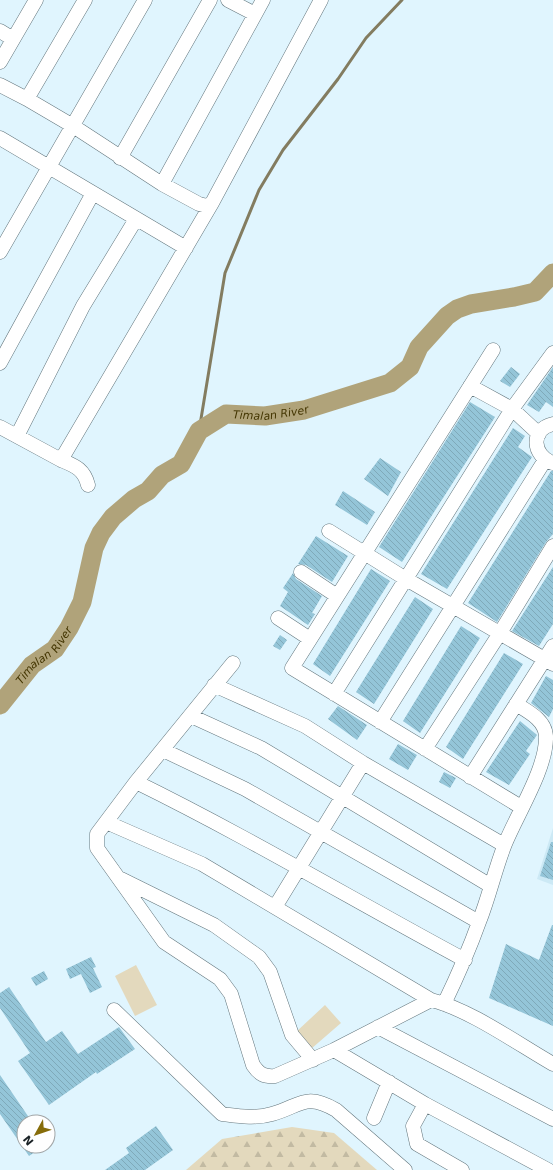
<svg xmlns="http://www.w3.org/2000/svg" width="553" height="1170" viewBox="0 0 553 1170" font-family="'DejaVu Sans',sans-serif">
  <defs>
    <pattern id="forest-firs" width="22" height="20" patternUnits="userSpaceOnUse"><rect width="22" height="20" fill="#e3d9bd"/><path d="M5 1l3.5 6h-7zM16 11l3.5 6h-7z" fill="#c2baa2"/></pattern>
    <pattern id="building-back-hatch" width="6" height="6" patternUnits="userSpaceOnUse"><rect width="6" height="6" fill="#94c5d8"/><path d="M-1 5l2 2M0 0l6 6M5-1l2 2" fill="none" stroke="#7fa9b9"/></pattern>
  </defs>
  <rect width="100%" height="100%" fill="#e0f5fe"/>
  <path fill="#cce9f5" d="M 553,828 L 553,885 L 537,879 Z"/>
  <path fill="url(#forest-firs)" d="M 292,1127 L 334,1133 L 377,1170 L 186,1170 L 222,1139 Z"/>
  <path fill="#e3d9bd" d="M 136,965 L 157,1005 L 135,1016 L 115,976 Z
    M 325,1005 L 341,1023 L 311,1049 L 296,1032 Z"/>
  <g fill="none" stroke-linecap="round" stroke-linejoin="round">
    <path stroke="#837c60" stroke-width="3" d="M 199,431 L 225,273 L 259,190 L 283,150 L 338,79 L 366,38 L 402,0"/>
    <path stroke="#b0a37a" stroke-width="19" id="s1" d="M 0,705 L 32,665 L 55,649 L 69,628 L 82,602 L 94,548 L 101,533 L 113,517 L 134,499 L 148,491 L 162,475 L 181,464 L 199,431 L 226,414 L 265,416 L 304,410 L 390,383 L 410,367 L 419,347 L 447,316 L 457,309 L 471,304 L 514,297 L 535,292 L 553,273"/>
  </g>
  <path fill="url(#building-back-hatch)" d="M 511,367 L 520,374 L 510,387 L 500,381 Z
    M 553,367 L 553,407 L 546,402 L 539,412 L 527,405 Z
    M 470,402 L 495,417 L 402,562 L 379,547 Z
    M 513,428 L 525,436 L 518,447 L 532,457 L 447,589 L 421,574 Z
    M 380,458 L 401,472 L 388,496 L 364,479 Z
    M 551,471 L 553,471 L 553,534 L 546,542 L 497,622 L 468,603 Z
    M 343,491 L 375,512 L 367,525 L 335,505 Z
    M 316,536 L 348,556 L 332,582 L 306,565 L 298,564 Z
    M 553,567 L 553,624 L 539,646 L 512,631 Z
    M 371,569 L 390,581 L 330,676 L 313,664 Z
    M 293,573 L 296,579 L 322,596 L 312,613 L 315,614 L 308,625 L 280,606 L 288,592 L 283,588 Z
    M 415,597 L 433,609 L 374,704 L 356,692 Z
    M 461,626 L 480,638 L 420,733 L 403,721 Z
    M 280,635 L 287,640 L 280,650 L 273,646 Z
    M 504,653 L 523,664 L 463,759 L 446,747 Z
    M 546,676 L 553,680 L 553,709 L 549,717 L 531,703 Z
    M 338,706 L 367,725 L 357,740 L 328,719 Z
    M 520,721 L 537,735 L 526,751 L 530,754 L 509,785 L 486,772 Z
    M 398,744 L 417,755 L 408,770 L 389,759 Z
    M 444,772 L 456,778 L 450,788 L 439,782 Z
    M 551,842 L 553,842 L 553,880 L 540,876 Z
    M 552,925 L 553,925 L 553,1026 L 489,998 L 506,944 L 539,960 Z
    M 91,957 L 96,967 L 93,968 L 102,987 L 90,993 L 81,974 L 70,979 L 66,969 Z
    M 44,971 L 48,979 L 36,986 L 31,978 Z
    M 9,987 L 46,1042 L 62,1031 L 78,1054 L 119,1027 L 135,1049 L 97,1074 L 96,1072 L 49,1105 L 18,1061 L 30,1053 L 0,1008 L 0,993 Z
    M 0,1075 L 32,1122 L 24,1122 L 24,1146 L 44,1146 L 29,1156 L 0,1114 Z
    M 156,1126 L 173,1150 L 145,1170 L 105,1170 L 129,1153 L 126,1148 Z"/>
  <g fill="none" stroke-linecap="round" stroke-linejoin="round">
    <g stroke="#63767d" stroke-width="15">
      <path id="minor" d="M 85,0 L 27,99 L 73,126 L 162,184 L 199,204 L 207,206 L 212,203 L 321,0
        M 228,0 L 255,14
        M 0,31 L 13,39
        M 0,62 L 36,0
        M 0,85 L 27,99
        M 0,138 L 186,248
        M 120,158 L 210,0
        M 162,184 L 263,0
        M 0,252 L 145,0
        M 493,350 L 292,668 L 521,807
        M 0,363 L 93,193
        M 470,386 L 512,409 L 539,434
        M 0,427 L 61,460 L 212,203
        M 17,436 L 83,306 L 136,219
        M 61,460 C 75,466 84,469 88,485
        M 553,463 C 532,456 530,429 553,424
        M 329,531 L 406,579 L 553,664
        M 301,572 L 337,596
        M 278,618 L 310,639
        M 233,663 L 136,782 L 97,834 L 97,848 L 164,942 L 220,979 L 231,994 L 253,1065 C 259,1074 264,1077 275,1076 L 334,1050 L 431,1000
        M 214,685 L 305,726 L 363,763 L 504,845
        M 334,694 L 512,409 L 553,353
        M 191,716 L 261,748 L 491,886
        M 380,722 L 545,460
        M 425,749 L 500,633 L 553,546
        M 163,750 L 245,789 L 479,922
        M 470,777 L 553,646
        M 136,782 C 248,837 355,901 465,960
        M 106,822 L 202,864 L 431,1000 C 469,1009 518,1044 553,1064
        M 119,878 L 214,925 L 259,957 L 270,972 L 292,1035 L 313,1060
        M 275,907 L 363,763
        M 444,1004 C 457,977 469,950 479,922 C 489,897 495,869 505,844 C 517,814 547,768 546,736 C 545,720 529,712 516,704
        M 114,1010 L 222,1114 C 238,1116 255,1119 272,1114 C 301,1106 305,1092 336,1110 L 405,1170
        M 378,1027 L 553,1119
        M 334,1050 L 425,1104 L 548,1170
        M 425,1104 L 413,1126 L 417,1144 L 462,1170
        M 374,1118 L 389,1082"/>
    </g>
    <use href="#minor" stroke="#fff" stroke-width="14"/>
  </g>
  <g text-anchor="middle" dominant-baseline="central" stroke-width="3" stroke-linejoin="round" paint-order="stroke">
    <g font-size="11" font-style="italic" fill="#433500" stroke="#fefefe">
      <text stroke="none"><textPath href="#s1" startOffset="427">Timalan River</textPath></text>
      <text stroke="none"><textPath href="#s1" startOffset="67">Timalan River</textPath></text>
    </g>
  </g>
  <g transform="translate(36 1134) rotate(230)"><circle r="19" fill="#fefefe" stroke="#a2a6a7"/>
  <path d="M0-3L7 15L0 10L-7 15Z" fill="#866c09"/>
  <text y="-6" font-size="11" font-weight="bold" text-anchor="middle" fill="#192124">N</text>
  </g>
</svg>
